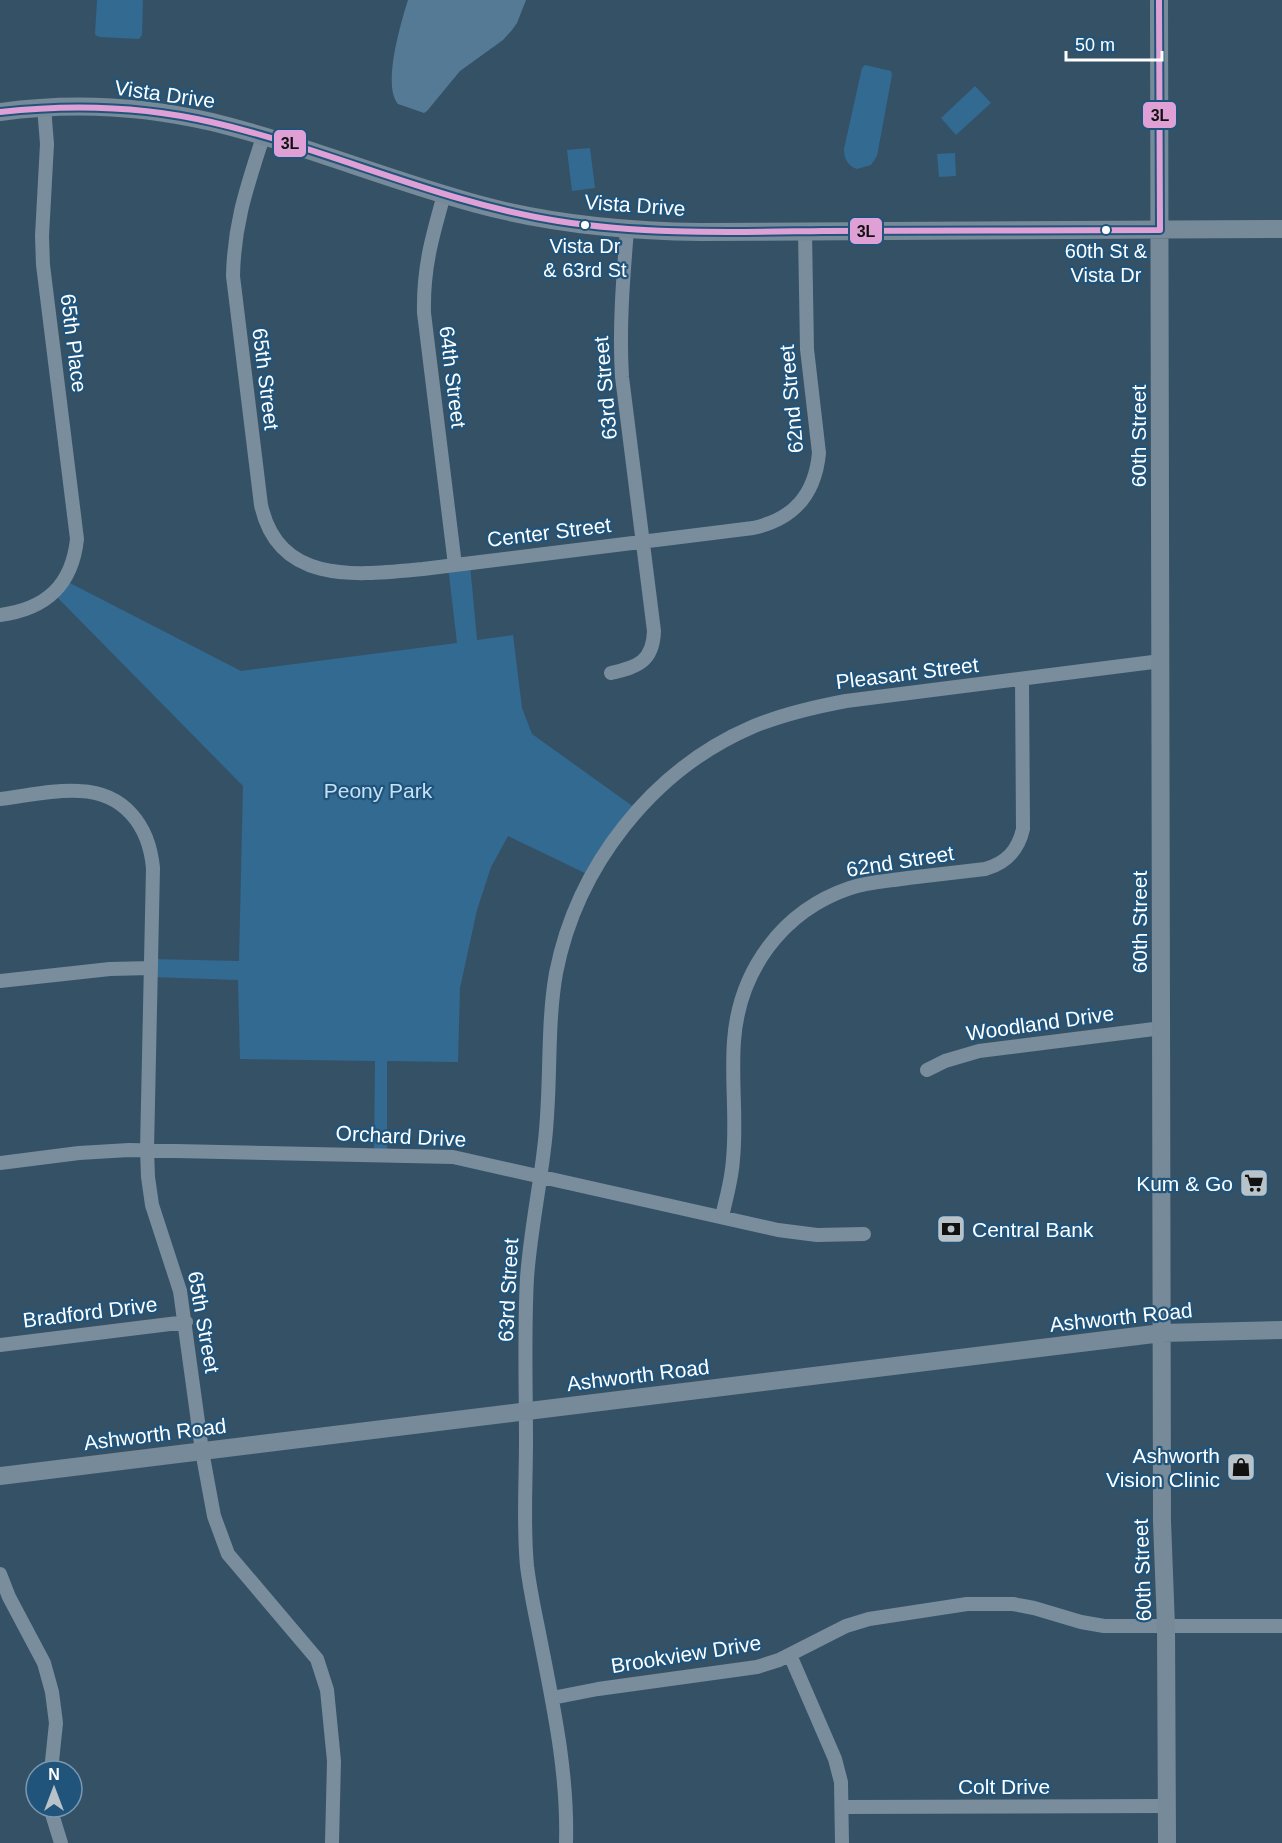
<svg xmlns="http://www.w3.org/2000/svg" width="1282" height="1843" viewBox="0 0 1282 1843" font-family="Arial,sans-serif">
  <rect width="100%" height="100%" fill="#355166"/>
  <path fill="#336a92" d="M 97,0 L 143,0 L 142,35 L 139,39 L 100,37 L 95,35 Z
    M 865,65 L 891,71 L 892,75 L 877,156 L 871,165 L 857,169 C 848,166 844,159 844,149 L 862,68 Z
    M 975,86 L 991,103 L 956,135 L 941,118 Z
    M 590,148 L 595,188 L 572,191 L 567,150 Z
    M 955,153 L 956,176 L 939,177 L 937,154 Z
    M 470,564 L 477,640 L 513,635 L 522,708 L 532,734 L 638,810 L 591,876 L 508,836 L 491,867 L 477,910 L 460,988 L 458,1062 L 387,1061 L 387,1154 L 374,1154 L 375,1061 L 240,1059 L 238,980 L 151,977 L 151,959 L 239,961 L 243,786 L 53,593 L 64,580 L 241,671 L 457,643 L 448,566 Z"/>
  <path fill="#557a96" d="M 408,0 L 526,0 L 517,23 L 512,30 L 503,40 L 460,71 L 427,111 L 424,113 L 398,104 C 382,86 401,22 408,0 Z"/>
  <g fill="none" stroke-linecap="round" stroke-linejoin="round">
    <path stroke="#798d9d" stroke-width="14" d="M 263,137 C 247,187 234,223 233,276 L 261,505 C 279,586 358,575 423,569 L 753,528 C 794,519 815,495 819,453 L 807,349 L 805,232
      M 444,195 C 432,237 423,268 424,313 L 455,565
      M 0,615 C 46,609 72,586 77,539 L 43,265 L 42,236 L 47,144 L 44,107
      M 611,673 C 637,667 653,662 654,631 L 622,377 C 619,327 623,279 627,230
      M 0,799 C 26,796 54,789 80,791 C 124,793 149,825 153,868 L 147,1150 L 148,1177 L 152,1205 L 180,1291 L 202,1451 L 214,1516 L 228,1554 L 317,1659 L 327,1690 L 334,1761 L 332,1843
      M 0,981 L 110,969 L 151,968
      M 927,1070 L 945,1061 L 979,1051 L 1162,1028
      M 0,1163 L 79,1153 L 129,1150 L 453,1157 L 778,1230 L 817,1235 L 864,1234
      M 722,1217 C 726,1198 732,1179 733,1159 C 737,1120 731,1080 734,1041 C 739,971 782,911 850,888 C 868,882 889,881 908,878 C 933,875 959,872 985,869 C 1006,863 1018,851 1023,829 L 1022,679
      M 0,1345 L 186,1322
      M 0,1574 L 9,1597 L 44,1663 L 52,1692 L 56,1723 L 51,1771
      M 790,1655 L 835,1759 L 841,1782 L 842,1843
      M 552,1698 L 598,1689 L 757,1667 L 779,1660 L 846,1626 L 869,1619 L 967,1604 L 1013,1604 L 1034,1608 L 1081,1622 L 1104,1626 L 1282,1626
      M 52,1807 L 52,1814 L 61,1843
      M 842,1807 L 1166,1806
      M 566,1843 C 568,1775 554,1709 541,1643 C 536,1617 530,1591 527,1566 C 523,1525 526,1483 526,1441 C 526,1387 524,1333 527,1278 C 530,1235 539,1192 544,1149 C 552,1090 546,1030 556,973 C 577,866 652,770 752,727 C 783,714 814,707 846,701 L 1161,661"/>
    <path stroke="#768a99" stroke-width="18" d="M 1159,0 L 1162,1521 L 1166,1626 L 1167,1843
      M 0,112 C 70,102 143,106 212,122 C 302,144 388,180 477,204 C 550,224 626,231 701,232 L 1282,229
      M 0,1476 L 1162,1333 L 1282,1330"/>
    <g stroke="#20547b" stroke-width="10">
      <path id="bus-1" d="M 1159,0 L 1160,230
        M 0,112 C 71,104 142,106 211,122 C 329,149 438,202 558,221 C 645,235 735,232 823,231 C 935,231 1048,230 1160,230"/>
    </g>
    <use href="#bus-1" stroke="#dea0d5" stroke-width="6"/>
  </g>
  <defs>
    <g id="supermarket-square" transform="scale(1.5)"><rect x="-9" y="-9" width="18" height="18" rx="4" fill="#b8c2c9" stroke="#20547b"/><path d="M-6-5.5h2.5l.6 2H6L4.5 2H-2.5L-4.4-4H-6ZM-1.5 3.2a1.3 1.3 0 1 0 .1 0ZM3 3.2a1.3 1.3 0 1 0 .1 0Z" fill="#111"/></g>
    <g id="bank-square" transform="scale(1.5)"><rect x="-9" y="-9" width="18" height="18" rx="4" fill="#b8c2c9" stroke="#20547b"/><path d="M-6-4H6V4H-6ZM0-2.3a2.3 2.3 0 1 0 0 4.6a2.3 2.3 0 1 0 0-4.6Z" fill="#111"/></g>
    <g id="shop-square" transform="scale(1.5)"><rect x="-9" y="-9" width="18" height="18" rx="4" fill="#b8c2c9" stroke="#20547b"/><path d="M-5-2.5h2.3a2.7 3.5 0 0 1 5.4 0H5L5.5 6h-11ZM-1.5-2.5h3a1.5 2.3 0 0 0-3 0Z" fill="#111"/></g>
  </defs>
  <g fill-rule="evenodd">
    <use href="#supermarket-square" x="1254" y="1183"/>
    <use href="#bank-square" x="951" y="1229"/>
    <use href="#shop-square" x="1241" y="1467"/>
  </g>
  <g fill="#fff" stroke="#20547b" stroke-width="2">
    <circle cx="585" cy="225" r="5"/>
    <circle cx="1106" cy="230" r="5"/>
  </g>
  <g text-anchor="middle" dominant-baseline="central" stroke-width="4.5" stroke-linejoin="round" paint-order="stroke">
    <g font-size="20" fill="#fff" stroke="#20547b">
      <text x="585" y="246">Vista Dr<tspan x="585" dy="24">&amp; 63rd St</tspan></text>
      <text x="1106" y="251">60th St &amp;<tspan x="1106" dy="24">Vista Dr</tspan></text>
    </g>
    <g font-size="21" fill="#fff" stroke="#20547b">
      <text transform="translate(165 94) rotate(8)">Vista Drive</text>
      <text transform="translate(635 205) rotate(4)">Vista Drive</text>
      <text transform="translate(74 343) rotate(83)">65th Place</text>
      <text transform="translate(453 377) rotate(83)">64th Street</text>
      <text transform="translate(266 379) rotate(83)">65th Street</text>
      <text transform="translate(605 388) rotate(-95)">63rd Street</text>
      <text transform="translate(791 399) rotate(-95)">62nd Street</text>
      <text transform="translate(1138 436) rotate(-90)">60th Street</text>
      <text transform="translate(549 532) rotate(-7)">Center Street</text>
      <text transform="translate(907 673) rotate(-7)">Pleasant Street</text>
      <text transform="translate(900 861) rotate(-9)">62nd Street</text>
      <text transform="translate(1139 922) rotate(-90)">60th Street</text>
      <text transform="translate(1040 1023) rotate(-8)">Woodland Drive</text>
      <text transform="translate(401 1136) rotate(3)">Orchard Drive</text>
      <text transform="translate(508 1290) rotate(-87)">63rd Street</text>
      <text transform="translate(90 1312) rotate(-7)">Bradford Drive</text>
      <text transform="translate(1121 1317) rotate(-6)">Ashworth Road</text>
      <text transform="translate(204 1322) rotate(80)">65th Street</text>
      <text transform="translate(638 1375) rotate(-7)">Ashworth Road</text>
      <text transform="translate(155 1434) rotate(-7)">Ashworth Road</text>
      <text transform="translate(1142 1570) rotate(-92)">60th Street</text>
      <text transform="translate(686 1654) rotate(-9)">Brookview Drive</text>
      <text x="1004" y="1786">Colt Drive</text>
    </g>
    <g font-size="21" fill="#c5e1f5" stroke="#20547b">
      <text x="378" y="790">Peony Park</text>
    </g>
    <g font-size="21" fill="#fff" stroke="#20547b" text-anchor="end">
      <text x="1233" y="1183">Kum &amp; Go</text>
      <text x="972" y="1229" text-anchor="start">Central Bank</text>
      <text x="1220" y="1455">Ashworth<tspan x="1220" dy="24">Vision Clinic</tspan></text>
    </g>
  </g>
  <g stroke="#20547b" stroke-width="2">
    <rect x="1142" y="101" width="35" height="28" rx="6" fill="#dea0d5"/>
    <rect x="273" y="129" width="34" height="29" rx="6" fill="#dea0d5"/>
    <rect x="849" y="217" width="34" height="28" rx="6" fill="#dea0d5"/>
  </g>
  <g font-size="16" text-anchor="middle" font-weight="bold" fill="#111">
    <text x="1160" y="121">3L</text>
    <text x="290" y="149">3L</text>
    <text x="866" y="237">3L</text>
  </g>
  <g transform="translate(54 1789)"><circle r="28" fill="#20547b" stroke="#7998b0" stroke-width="1.5"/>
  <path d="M0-4.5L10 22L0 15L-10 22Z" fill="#b8c2c9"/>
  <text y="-9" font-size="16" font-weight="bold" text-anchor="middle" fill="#ffffff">N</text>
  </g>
  <path d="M1066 51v9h96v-9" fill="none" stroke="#ffffff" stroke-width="3"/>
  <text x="1075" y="51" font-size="18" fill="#ffffff" stroke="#20547b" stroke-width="4.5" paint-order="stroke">50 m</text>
</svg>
